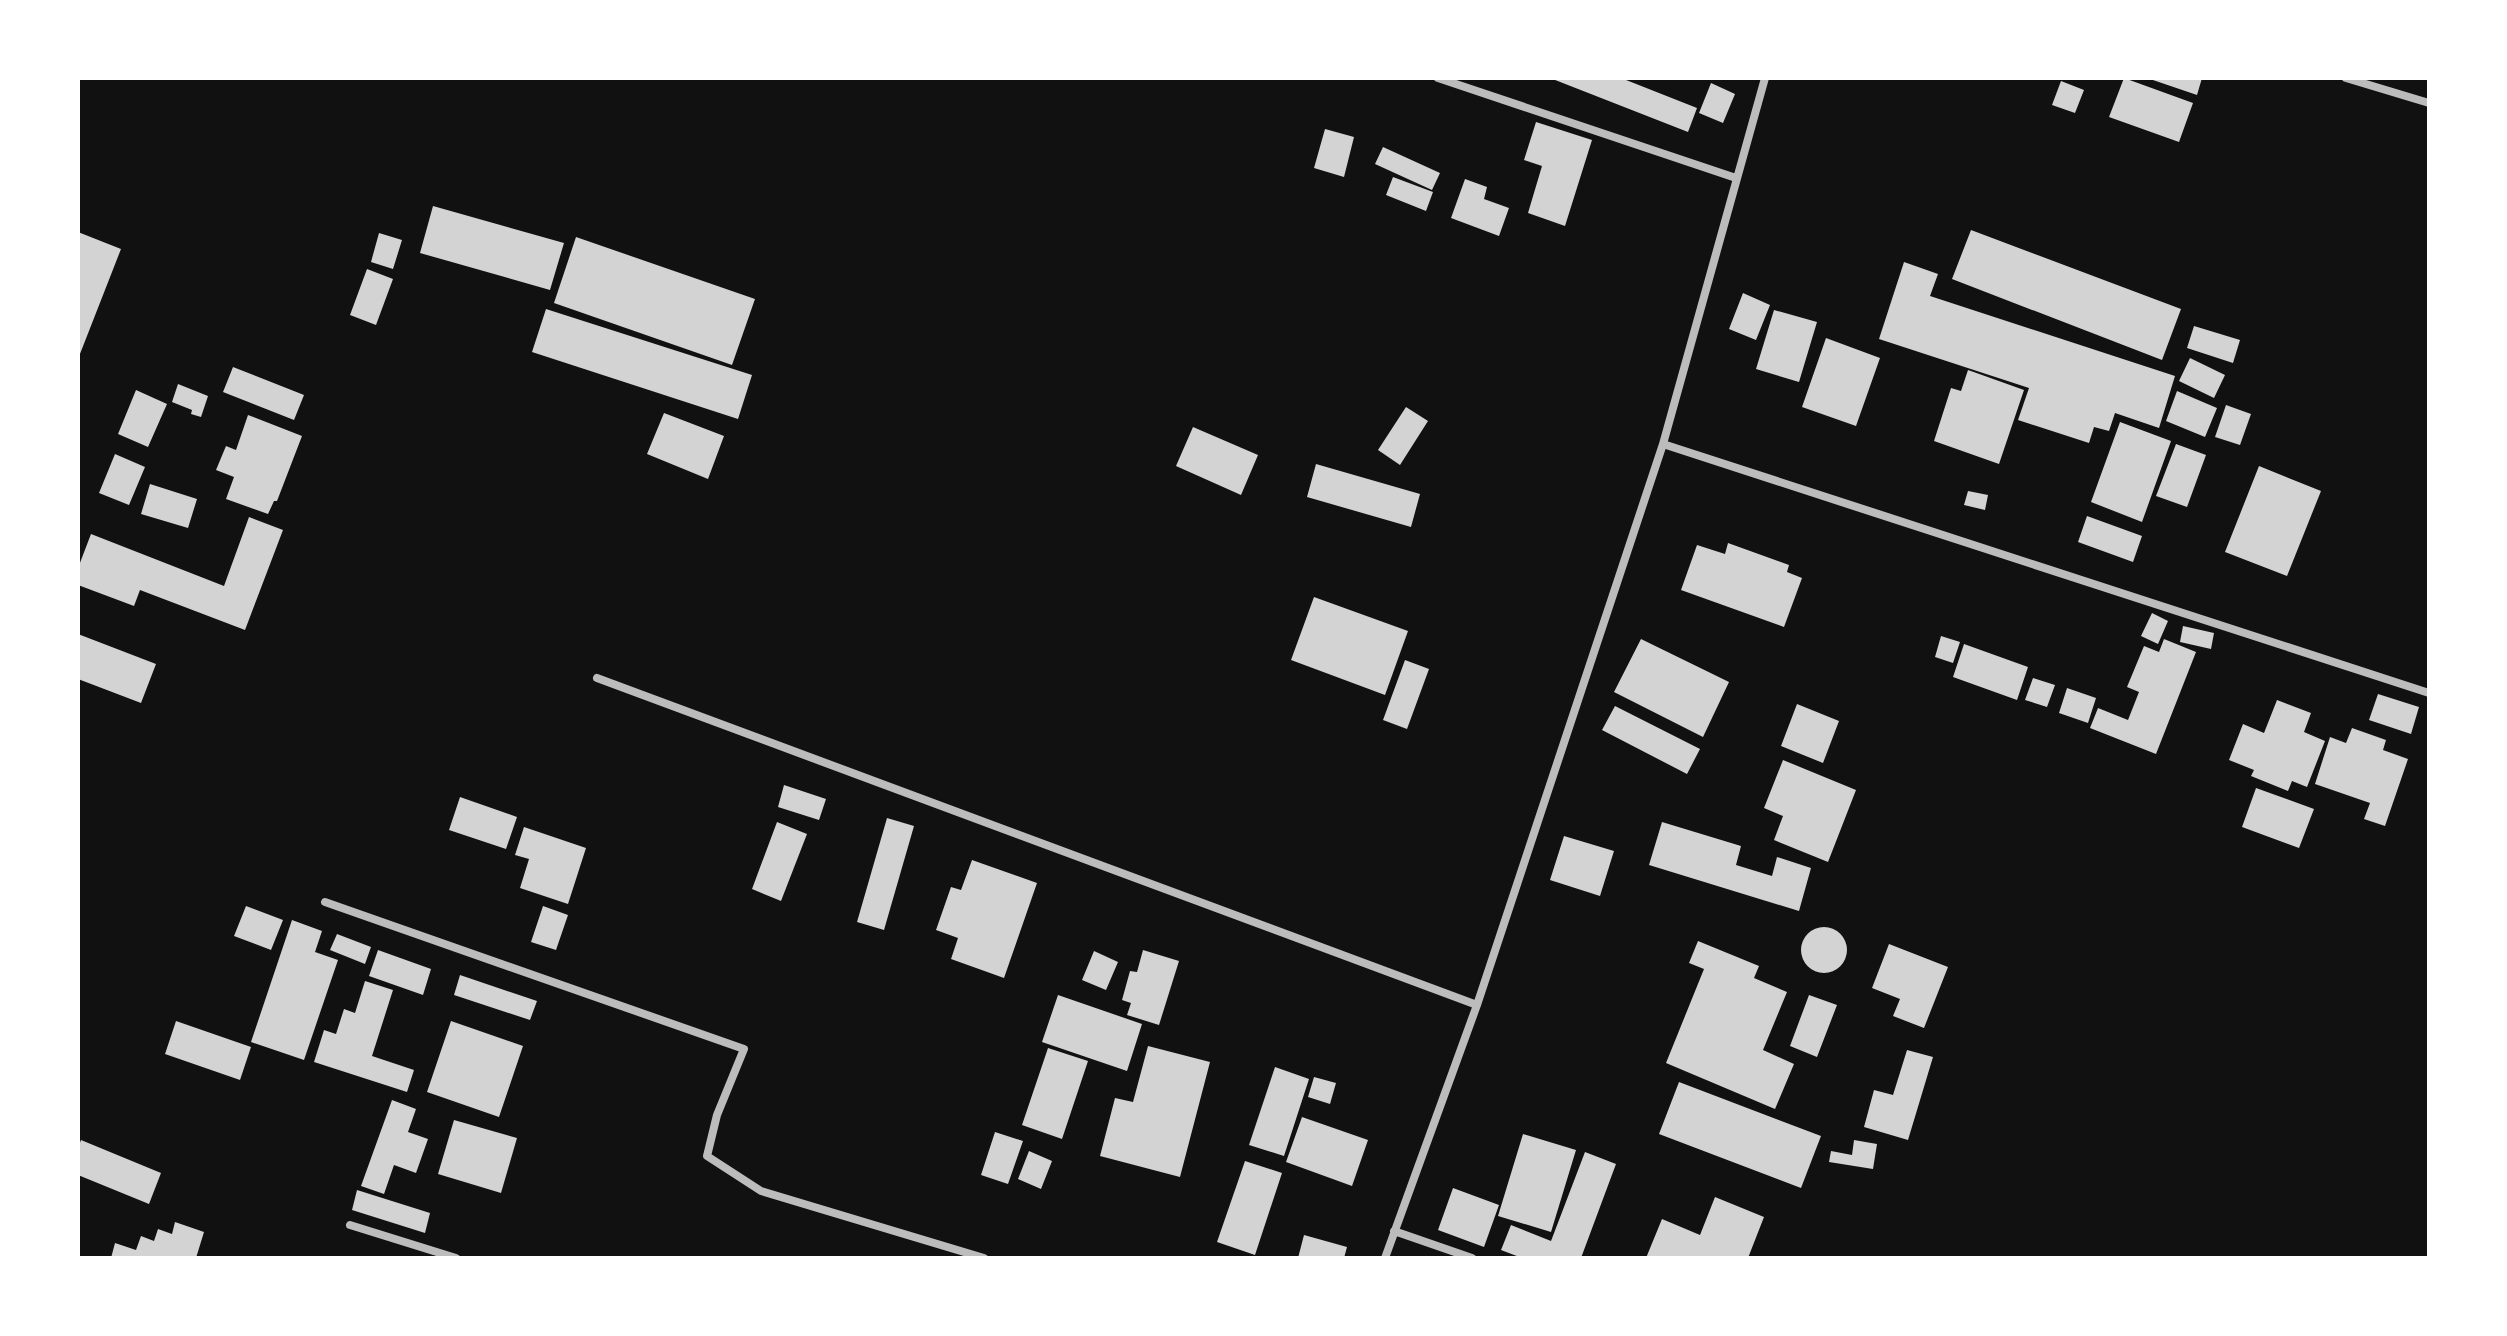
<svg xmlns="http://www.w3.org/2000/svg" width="2507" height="1336" viewBox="0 0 2507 1336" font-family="'DejaVu Sans',sans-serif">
  <rect width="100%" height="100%" fill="#111"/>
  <path fill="#d3d3d3" d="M 1550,78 L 1621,78 L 1697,108 L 1688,132 Z
    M 2124,78 L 2193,103 L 2179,142 L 2109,117 Z
    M 2147,78 L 2202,78 L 2197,95 Z
    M 2061,81 L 2084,90 L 2075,113 L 2052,105 Z
    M 1711,83 L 1735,94 L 1723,123 L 1699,113 Z
    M 1536,122 L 1592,140 L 1565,226 L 1528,213 L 1542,166 L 1524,160 Z
    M 1325,129 L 1354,137 L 1344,177 L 1314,168 Z
    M 1383,147 L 1440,173 L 1432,190 L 1375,164 Z
    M 1393,177 L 1433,192 L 1426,211 L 1386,195 Z
    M 1465,179 L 1487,187 L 1484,199 L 1509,208 L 1499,236 L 1451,218 Z
    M 433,206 L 564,243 L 550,290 L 420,253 Z
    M 1971,230 L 2181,309 L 2162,360 L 1952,279 Z
    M 78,232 L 121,249 L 78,359 Z
    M 379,233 L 402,240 L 393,269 L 371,262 Z
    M 576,237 L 755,299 L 732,365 L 554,303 Z
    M 1904,262 L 1938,274 L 1930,296 L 2175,376 L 2159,428 L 2115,413 L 2109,431 L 2094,427 L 2089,443 L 2018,420 L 2029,388 L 1879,339 Z
    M 367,269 L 393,279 L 376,325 L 350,315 Z
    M 1743,293 L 1770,305 L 1756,340 L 1729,329 Z
    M 546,309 L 752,375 L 738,419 L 532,352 Z
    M 1774,310 L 1817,322 L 1799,382 L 1756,369 Z
    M 2194,326 L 2240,340 L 2233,363 L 2187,348 Z
    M 1826,338 L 1880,358 L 1856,426 L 1802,407 Z
    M 2190,358 L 2225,375 L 2214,398 L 2179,381 Z
    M 233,367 L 304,395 L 294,420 L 223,392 Z
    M 1968,370 L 2024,390 L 1999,464 L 1934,441 L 1951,388 L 1961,391 Z
    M 178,384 L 208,396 L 201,417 L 191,414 L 192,410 L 172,402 Z
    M 136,390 L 167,404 L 148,447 L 118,434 Z
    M 2177,391 L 2217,408 L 2205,437 L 2166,421 Z
    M 2226,405 L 2251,414 L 2240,445 L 2215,437 Z
    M 1406,407 L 1428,421 L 1400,465 L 1378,450 Z
    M 664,413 L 724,436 L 708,479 L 647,454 Z
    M 248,415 L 302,436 L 277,501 L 274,501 L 268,514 L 226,499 L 234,477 L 216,470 L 226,446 L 236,450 Z
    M 2120,422 L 2171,441 L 2142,522 L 2091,502 Z
    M 1193,427 L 1258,455 L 1241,495 L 1176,466 Z
    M 2176,444 L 2206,455 L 2187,507 L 2156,496 Z
    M 115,454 L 145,467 L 129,505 L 99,493 Z
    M 1316,464 L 1420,494 L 1411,527 L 1307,497 Z
    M 2259,466 L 2321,491 L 2287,576 L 2225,552 Z
    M 150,484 L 197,499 L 188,528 L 141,514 Z
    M 1968,491 L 1988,495 L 1985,510 L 1964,505 Z
    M 2087,516 L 2142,536 L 2133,562 L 2078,542 Z
    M 249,517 L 283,530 L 245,630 L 140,590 L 134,606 L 78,585 L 78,568 L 91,534 L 224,586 Z
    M 1728,543 L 1789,565 L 1787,572 L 1802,578 L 1784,627 L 1681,590 L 1697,545 L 1725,554 Z
    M 1314,597 L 1408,631 L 1385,695 L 1291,660 Z
    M 2152,613 L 2168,621 L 2158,644 L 2141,636 Z
    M 2183,626 L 2214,633 L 2211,649 L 2180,642 Z
    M 78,634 L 156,664 L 141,703 L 78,679 Z
    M 1941,636 L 1960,642 L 1953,663 L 1935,657 Z
    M 1641,639 L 1729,682 L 1703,737 L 1614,692 Z
    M 2164,639 L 2196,652 L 2156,754 L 2090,728 L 2098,708 L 2128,720 L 2139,692 L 2127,687 L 2144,646 L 2159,652 Z
    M 1964,644 L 2028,667 L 2017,700 L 1953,677 Z
    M 1405,660 L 1429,669 L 1407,729 L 1383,720 Z
    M 2033,678 L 2055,685 L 2047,707 L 2025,700 Z
    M 2067,688 L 2096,698 L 2088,723 L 2059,713 Z
    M 2378,694 L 2419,707 L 2411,734 L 2369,720 Z
    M 2277,700 L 2311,713 L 2304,732 L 2325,741 L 2307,787 L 2292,781 L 2288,791 L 2251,776 L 2254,770 L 2229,760 L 2243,724 L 2264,733 Z
    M 1797,704 L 1839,721 L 1823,763 L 1781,746 Z
    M 1615,706 L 1700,749 L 1687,774 L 1602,730 Z
    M 2352,728 L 2386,740 L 2383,750 L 2408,759 L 2385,826 L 2364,819 L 2370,803 L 2315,784 L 2330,737 L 2346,743 Z
    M 1783,760 L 1856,790 L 1828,862 L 1774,840 L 1783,816 L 1764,808 Z
    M 784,785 L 826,799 L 819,820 L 778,807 Z
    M 2256,788 L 2314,809 L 2299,848 L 2242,827 Z
    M 460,797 L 517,817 L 506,849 L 449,830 Z
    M 887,818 L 914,826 L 884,930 L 857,922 Z
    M 777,822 L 807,834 L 781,901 L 752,889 Z
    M 1662,822 L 1741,846 L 1736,865 L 1772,876 L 1777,857 L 1811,868 L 1799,911 L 1649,865 Z
    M 524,827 L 586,848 L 568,904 L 520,888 L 529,859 L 515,855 Z
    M 1564,836 L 1614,851 L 1600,896 L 1550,880 Z
    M 972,860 L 1037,883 L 1004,978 L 951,959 L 958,938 L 936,930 L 951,887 L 961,890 Z
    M 246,906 L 283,920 L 271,950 L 234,936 Z
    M 543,906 L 568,915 L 556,950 L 531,942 Z
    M 292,920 L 322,931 L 315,952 L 338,960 L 304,1060 L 251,1042 Z
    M1801 950a23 23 0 1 1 46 0a23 23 0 1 1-46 0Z
    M 337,934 L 371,947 L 365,964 L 330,950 Z
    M 1698,941 L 1759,966 L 1754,978 L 1787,992 L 1763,1050 L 1794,1064 L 1775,1109 L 1666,1063 L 1704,969 L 1689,963 Z
    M 1889,944 L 1948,967 L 1924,1028 L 1893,1016 L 1900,999 L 1872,988 Z
    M 378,950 L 431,969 L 423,995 L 369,976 Z
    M 1143,950 L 1179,961 L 1159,1025 L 1127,1015 L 1131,1003 L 1122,1000 L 1130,971 L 1137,972 Z
    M 1094,951 L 1118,962 L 1106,990 L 1082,980 Z
    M 460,975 L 537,1001 L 530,1020 L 454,995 Z
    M 365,981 L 393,990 L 372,1056 L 414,1070 L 407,1092 L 314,1062 L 324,1030 L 336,1034 L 344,1009 L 355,1013 Z
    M 1058,995 L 1142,1024 L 1127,1071 L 1042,1042 Z
    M 1809,995 L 1837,1005 L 1817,1057 L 1790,1046 Z
    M 176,1021 L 251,1047 L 240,1080 L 165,1054 Z
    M 451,1021 L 523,1046 L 499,1117 L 427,1092 Z
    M 1148,1046 L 1210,1062 L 1180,1177 L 1100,1156 L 1115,1098 L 1133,1102 Z
    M 1048,1048 L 1088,1061 L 1062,1139 L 1022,1125 Z
    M 1907,1050 L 1933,1057 L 1908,1140 L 1864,1127 L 1874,1090 L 1893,1095 Z
    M 1275,1067 L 1309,1079 L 1284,1156 L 1249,1145 Z
    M 1314,1077 L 1336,1083 L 1330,1104 L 1308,1097 Z
    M 1679,1082 L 1821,1136 L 1801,1188 L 1659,1134 Z
    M 392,1100 L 416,1109 L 408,1132 L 428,1139 L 416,1173 L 394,1165 L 384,1194 L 361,1186 Z
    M 1302,1117 L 1368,1140 L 1352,1186 L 1286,1162 Z
    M 454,1120 L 517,1138 L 501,1193 L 438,1174 Z
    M 995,1132 L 1023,1141 L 1008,1184 L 981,1175 Z
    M 1523,1134 L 1576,1150 L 1551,1232 L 1498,1216 Z
    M 81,1140 L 161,1173 L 149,1204 L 78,1175 L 78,1148 Z
    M 1854,1140 L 1877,1144 L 1873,1169 L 1829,1162 L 1831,1151 L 1852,1155 Z
    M 1029,1151 L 1052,1161 L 1041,1189 L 1018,1179 Z
    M 1585,1152 L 1616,1164 L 1581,1258 L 1522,1258 L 1501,1250 L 1511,1225 L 1551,1241 Z
    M 1245,1161 L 1282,1173 L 1255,1255 L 1217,1242 Z
    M 1453,1188 L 1499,1205 L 1484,1247 L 1438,1230 Z
    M 357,1190 L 430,1213 L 425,1233 L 352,1210 Z
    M 1715,1197 L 1764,1217 L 1748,1258 L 1646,1258 L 1662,1219 L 1700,1235 Z
    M 175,1222 L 204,1232 L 196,1258 L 111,1258 L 115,1243 L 136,1250 L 141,1236 L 154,1241 L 158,1229 L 172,1234 Z
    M 1304,1235 L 1347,1247 L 1344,1258 L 1298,1258 Z"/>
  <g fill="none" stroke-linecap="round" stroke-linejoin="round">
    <path stroke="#bcbcbc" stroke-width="8" d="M 1438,78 L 1736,178
      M 2346,78 L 2429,103
      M 1663,444 L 2429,693
      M 597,678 L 1477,1005
      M 325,902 L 744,1049 L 717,1115 L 707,1156 L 761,1191 L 984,1258
      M 350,1225 L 456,1258
      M 1394,1231 L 1472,1258
      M 1385,1258 L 1477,1005 L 1663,444 L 1765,78"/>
  </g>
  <rect width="2507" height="1336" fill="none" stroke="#ffffff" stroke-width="160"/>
</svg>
